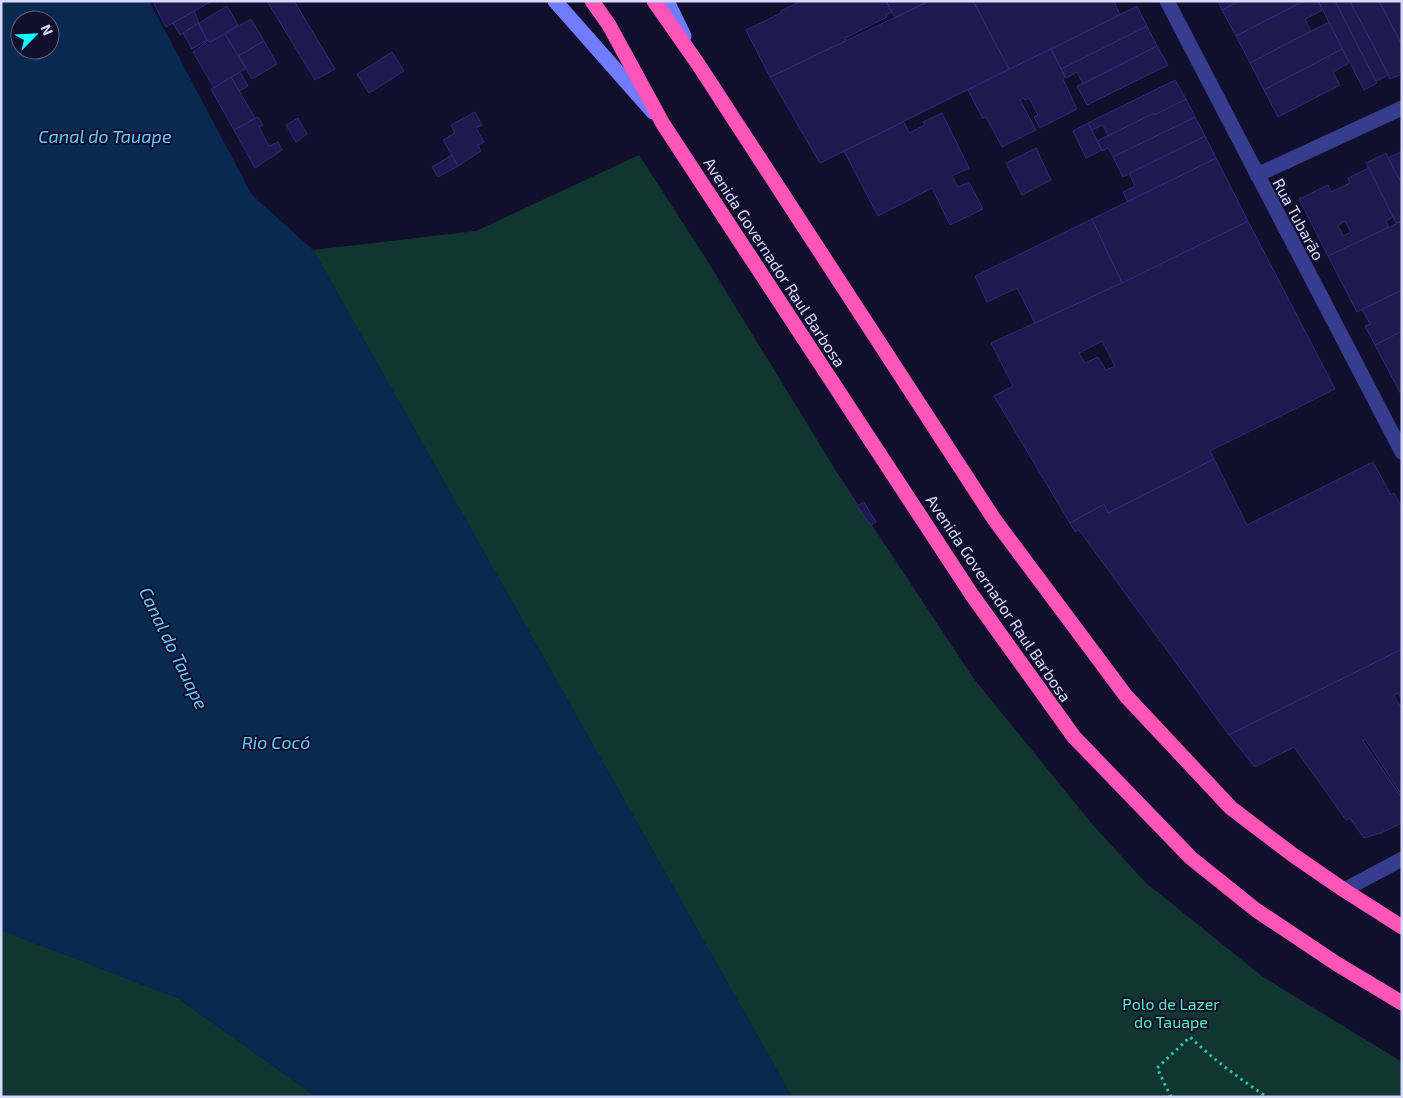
<svg xmlns="http://www.w3.org/2000/svg" width="1403" height="1098" viewBox="0 0 1403 1098" font-family="'Exo 2',sans-serif">
  <rect width="100%" height="100%" fill="#110f2b"/>
  <path fill="#113631" d="M 639,155 L 705,257 L 836,471 L 974,679 L 1092,824 L 1145,882 L 1263,977 L 1402,1062 L 1402,1097 L 792,1097 L 313,250 L 476,231 Z
    M 1,930 L 178,998 L 317,1097 L 1,1097 Z"/>
  <path fill="#082a51" fill-rule="evenodd" d="M 1,1 L 149,1 L 252,195 L 313,250 L 792,1097 L 317,1097 L 178,998 L 1,930 ZM 20,20 L 50,20 L 50,50 L 20,50 Z"/>
  <path fill="#1e194e" stroke="#31297c" fill-rule="evenodd" d="M 158,1 L 212,1 L 166,27 L 154,4 Z
    M 267,1 L 294,1 L 335,69 L 315,80 Z
    M 801,1 L 886,1 L 892,12 L 886,15 L 887,17 L 845,38 L 846,41 L 770,77 L 746,30 L 781,13 L 781,11 Z
    M 886,1 L 929,1 L 895,18 Z
    M 929,1 L 973,1 L 1009,69 L 820,163 L 770,77 Z
    M 973,1 L 1114,1 L 1120,15 L 1009,69 Z
    M 1218,1 L 1239,1 L 1222,10 Z
    M 1239,1 L 1297,1 L 1298,4 L 1236,36 L 1222,10 Z
    M 1304,1 L 1318,1 L 1323,10 L 1305,19 L 1311,31 L 1250,63 L 1236,36 Z
    M 1318,1 L 1335,1 L 1377,83 L 1364,90 Z
    M 1335,1 L 1350,1 L 1389,75 L 1376,81 Z
    M 1350,1 L 1379,1 L 1402,45 L 1402,74 L 1390,79 Z
    M 1379,1 L 1402,1 L 1402,45 Z
    M 227,6 L 238,25 L 210,42 L 207,40 L 199,23 Z
    M 1137,6 L 1147,26 L 1061,69 L 1051,49 Z
    M 194,11 L 199,23 L 180,35 L 173,23 Z
    M 251,19 L 264,41 L 238,56 L 225,34 Z
    M 1329,22 L 1342,49 L 1264,90 L 1250,63 Z
    M 198,23 L 207,40 L 192,49 L 183,33 Z
    M 1147,26 L 1157,46 L 1083,84 L 1077,72 L 1066,78 L 1061,69 Z
    M 225,34 L 246,68 L 214,88 L 193,52 L 206,42 L 207,40 L 210,42 Z
    M 264,41 L 277,64 L 252,79 L 238,56 Z
    M 1157,46 L 1168,65 L 1087,105 L 1077,86 Z
    M 1051,49 L 1065,77 L 1063,79 L 1077,109 L 1040,128 L 1034,117 L 1038,115 L 1029,98 L 1025,100 L 1024,98 L 1020,100 L 1036,130 L 1002,147 L 986,117 L 983,119 L 968,90 Z
    M 1342,49 L 1349,63 L 1333,72 L 1340,85 L 1278,117 L 1264,90 Z
    M 392,52 L 404,71 L 369,93 L 357,74 Z
    M 240,72 L 248,86 L 239,91 L 231,77 Z
    M 231,77 L 255,118 L 234,130 L 211,89 Z
    M 1175,80 L 1186,99 L 1154,115 L 1154,113 L 1108,136 L 1103,125 L 1092,130 L 1088,123 Z
    M 1186,99 L 1195,117 L 1113,157 L 1108,148 L 1102,151 L 1097,141 L 1154,113 L 1154,115 Z
    M 475,112 L 482,125 L 476,128 L 484,142 L 478,145 L 481,151 L 458,166 L 443,140 L 455,133 L 451,125 Z
    M 942,113 L 969,168 L 952,176 L 958,187 L 969,182 L 983,209 L 950,225 L 932,188 L 878,216 L 844,151 L 904,122 L 909,133 L 925,125 L 923,122 Z
    M 258,117 L 263,125 L 259,127 L 269,146 L 278,142 L 282,150 L 255,168 L 234,130 Z
    M 1195,117 L 1205,136 L 1123,177 L 1113,157 Z
    M 298,118 L 307,134 L 296,142 L 286,125 Z
    M 1088,123 L 1102,150 L 1086,158 L 1073,131 Z
    M 1205,136 L 1216,158 L 1128,202 L 1123,192 L 1135,186 L 1129,173 Z
    M 1036,148 L 1051,180 L 1022,195 L 1006,163 Z
    M 1402,151 L 1402,184 L 1388,158 Z
    M 1386,153 L 1402,184 L 1402,221 L 1396,223 L 1366,163 Z
    M 452,155 L 458,166 L 438,177 L 432,167 Z
    M 1216,158 L 1248,221 L 1122,283 L 1092,219 Z
    M 1369,168 L 1393,217 L 1386,221 L 1389,227 L 1328,256 L 1299,199 L 1328,185 L 1331,192 L 1350,183 L 1348,178 ZM 1345,221 L 1351,232 L 1343,236 L 1338,225 Z
    M 1092,219 L 1122,283 L 1035,323 L 1017,288 L 987,302 L 975,276 Z
    M 1248,221 L 1335,389 L 1210,451 L 1214,459 L 1108,513 L 1104,504 L 1070,523 L 994,396 L 1013,386 L 991,343 L 1122,283 ZM 1102,341 L 1115,366 L 1106,370 L 1098,357 L 1085,363 L 1079,353 Z
    M 1402,221 L 1402,290 L 1357,312 L 1328,256 Z
    M 1402,290 L 1402,331 L 1375,345 L 1365,326 L 1370,324 L 1362,309 Z
    M 1402,331 L 1402,396 L 1375,345 Z
    M 1214,459 L 1247,525 L 1373,462 L 1391,495 L 1394,493 L 1402,508 L 1402,649 L 1229,735 L 1079,530 L 1075,532 L 1070,523 L 1104,504 L 1108,513 Z
    M 864,502 L 876,522 L 871,525 L 857,506 Z
    M 1402,649 L 1402,699 L 1397,693 L 1394,696 L 1402,709 L 1402,795 L 1365,739 L 1363,741 L 1402,798 L 1402,823 L 1381,833 L 1364,838 L 1350,818 L 1346,820 L 1294,747 L 1255,767 L 1229,735 Z"/>
  <g fill="none" stroke-linecap="round" stroke-linejoin="round">
    <path stroke="#26c6ac" stroke-width="3" stroke-dasharray="2.5 4" stroke-linecap="butt" d="M 1171,1097 L 1157,1068 L 1190,1037 C 1214,1060 1240,1079 1267,1097"/>
    <path stroke="#363c8e" stroke-width="15" d="M 1167,1 L 1402,452
      M 1257,175 L 1402,108
      M 1344,890 L 1402,859"/>
    <path stroke="#707bff" stroke-width="15" d="M 555,1 L 653,112
      M 667,1 L 684,36"/>
    <path stroke="#ff54b8" stroke-width="15" d="M 592,1 L 609,25 L 663,124 L 972,595 L 1074,737 L 1191,858 L 1256,910 L 1337,964 L 1402,1003
      M 654,1 L 698,64 L 994,519 L 1126,696 L 1231,808 L 1293,855 L 1344,890 L 1402,927"/>
  </g>
  <g text-anchor="middle" dominant-baseline="central" stroke-width="4" stroke-linejoin="round" paint-order="stroke">
    <g font-size="16" fill="#d9d9ff" stroke="#110f2b">
      <text transform="translate(1299 219) rotate(62)">Rua Tubarão</text>
      <text transform="translate(775 262) rotate(57)">Avenida Governador Raul Barbosa</text>
      <text transform="translate(999 598) rotate(56)">Avenida Governador Raul Barbosa</text>
    </g>
    <g font-size="16" fill="#5aeab7" stroke="#110f2b">
      <text x="1171" y="1003">Polo de Lazer<tspan x="1171" dy="18">do Tauape</tspan></text>
    </g>
    <g font-size="18" font-style="italic" fill="#67c8ff" stroke="#110f2b">
      <text x="105" y="136">Canal do Tauape</text>
      <text transform="translate(174 648) rotate(64)">Canal do Tauape</text>
      <text x="276" y="742">Rio Cocó</text>
    </g>
  </g>
  <rect width="1403" height="1098" fill="none" stroke="#d9d9ff" stroke-width="5"/>
  <g transform="translate(35 35) rotate(66)"><circle r="24" fill="#110f2b" stroke="#616080"/>
  <path d="M0-4L9 19L0 12L-9 19Z" fill="#05fffe"/>
  <text y="-8" font-size="14" font-weight="bold" text-anchor="middle" fill="#d9d9ff">N</text>
  </g>
</svg>
